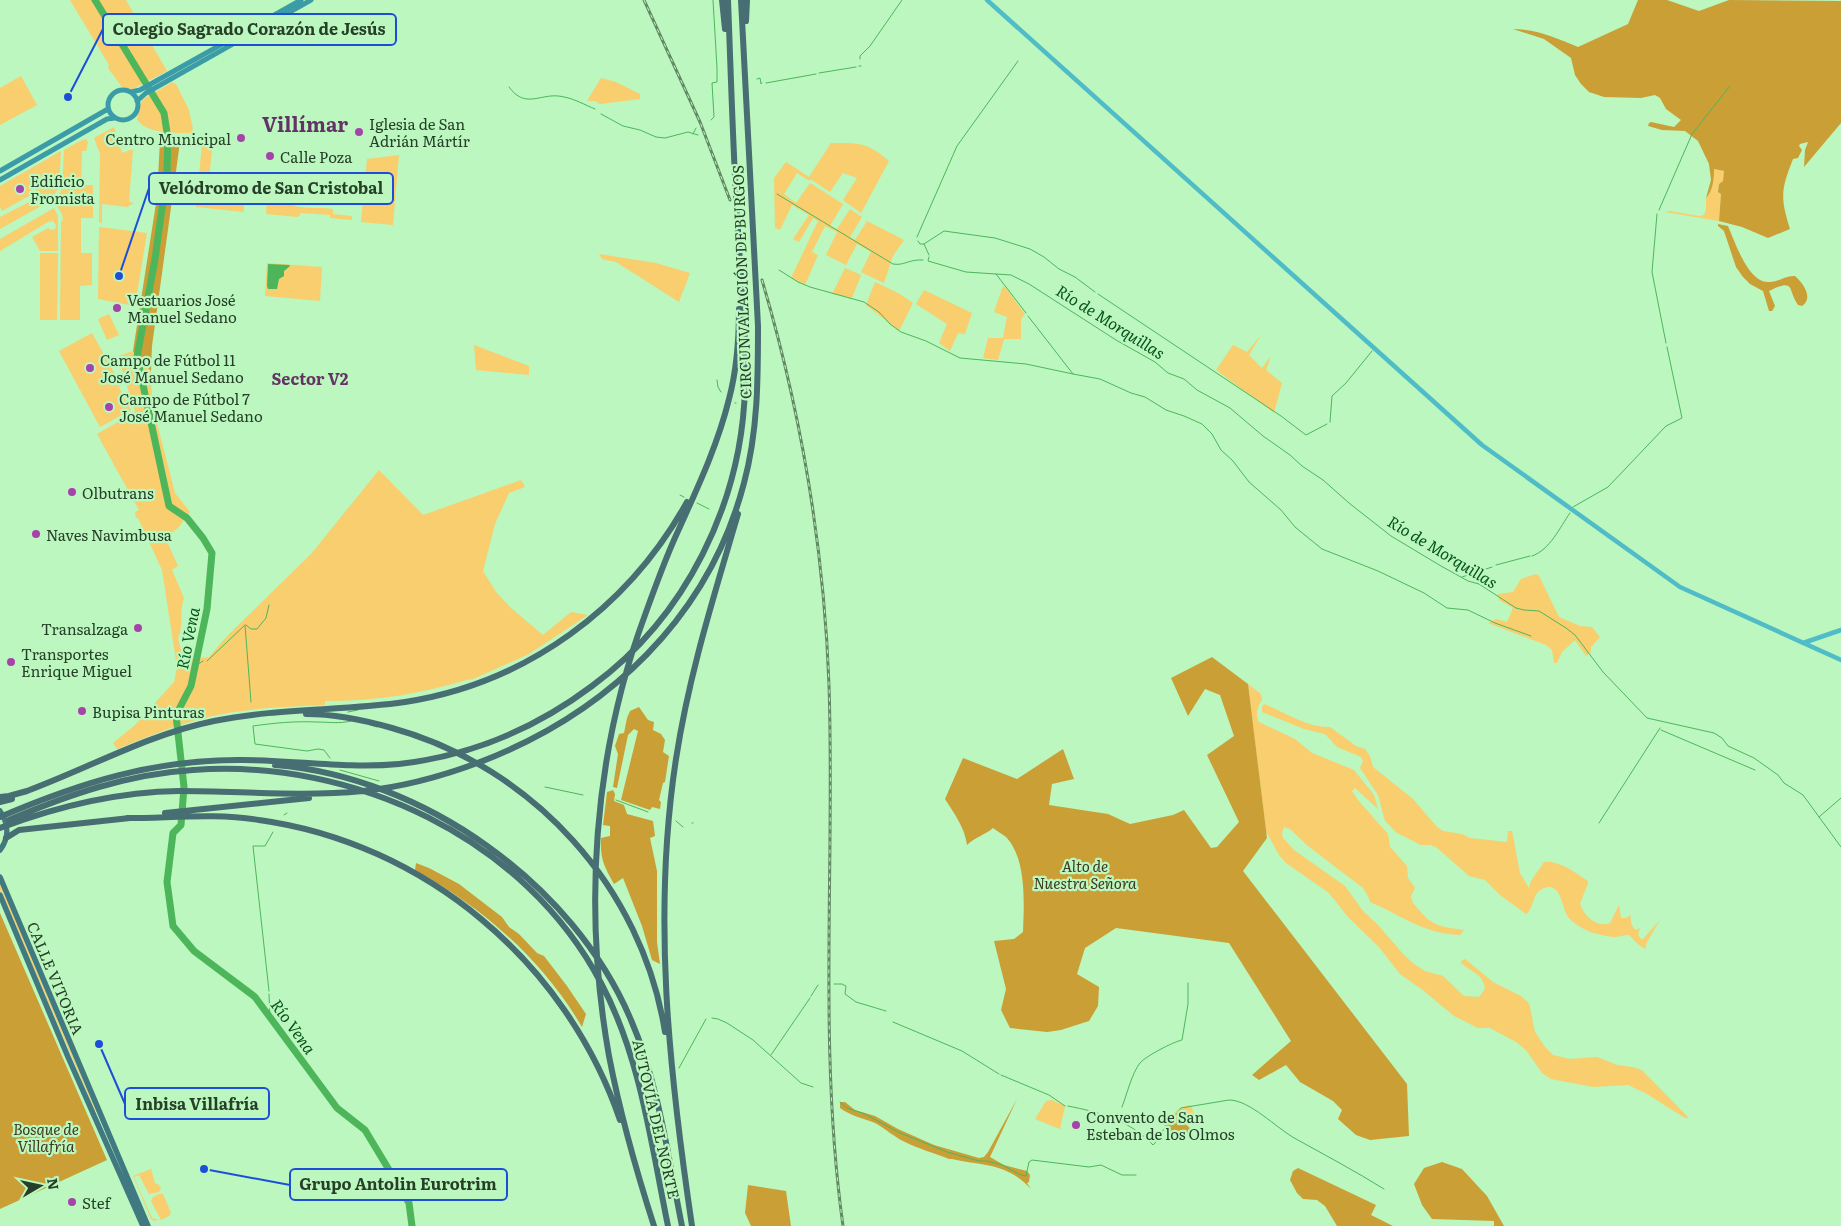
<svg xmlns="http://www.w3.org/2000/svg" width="1841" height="1226" viewBox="0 0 1841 1226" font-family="Literata,serif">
  <rect width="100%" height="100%" fill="#bbf7be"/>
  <path fill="#f8ce6e" d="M 70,0 L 126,0 L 167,71 L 133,89 L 122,87 L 108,68 L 109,65 Z
    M 21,76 L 37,105 L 0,125 L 0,88 Z
    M 601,78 L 616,82 L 640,94 L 640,99 L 600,104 L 595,101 L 587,101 Z
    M 172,82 L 176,84 L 189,110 L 193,129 L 191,133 C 176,133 145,134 137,119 L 142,100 Z
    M 114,127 L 122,153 L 133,149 L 129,202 L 134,203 L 127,207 L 102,204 L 102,223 L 99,222 L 100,154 L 94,138 Z
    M 86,139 L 88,142 L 86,151 L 82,151 L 81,185 L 93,185 L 93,218 L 81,218 L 81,253 L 92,253 L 92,285 L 80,286 L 80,320 L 60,320 L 61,222 L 63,219 L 62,214 L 54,201 L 62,189 L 64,150 L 82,140 Z
    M 831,143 C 859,143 867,142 889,161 L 861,213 L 843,200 L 857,178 L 843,173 L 830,192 L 812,180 L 808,180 L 797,173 L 784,194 L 796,203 L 810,183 L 843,204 L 830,226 L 837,229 L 850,209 L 862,217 L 850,237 L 855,240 L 867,221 L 904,240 L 893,256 L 884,283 L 861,272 L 871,252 L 857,244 L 846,265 L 826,255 L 837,232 L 825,226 L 812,252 L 818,255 L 805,285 L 791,278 L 818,221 L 813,218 L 799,242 L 793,239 L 809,215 L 792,205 L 780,230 L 775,228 L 774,178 L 786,162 L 809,177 Z
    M 202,144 L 211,146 L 212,149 L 208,188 C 209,194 211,198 217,198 L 244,195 L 244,212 L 196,207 Z
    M 61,151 L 59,188 L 50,201 L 0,229 L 0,217 L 37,198 L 39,194 L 35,189 L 31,190 L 29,196 L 2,211 L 0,207 L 0,186 Z
    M 399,155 L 393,225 L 361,222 L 367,159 Z
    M 1714,169 L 1724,171 L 1723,181 L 1719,184 L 1718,190 L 1721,194 L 1719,221 L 1665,212 L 1670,211 L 1699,216 L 1704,215 L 1706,209 L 1706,198 C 1713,190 1714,179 1714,169 Z
    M 267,194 L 286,194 L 292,196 L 295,206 C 308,209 320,207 333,209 L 333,214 L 352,216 L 352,220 L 330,218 L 330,215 L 301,213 L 298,217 L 266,214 Z
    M 54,208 L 58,216 L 58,251 L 40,251 L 32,237 L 48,228 L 51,230 L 55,229 L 56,225 L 53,221 L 48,222 L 0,251 L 0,239 Z
    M 99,227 L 147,233 L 135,306 L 98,299 Z
    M 40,253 L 58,253 L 57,320 L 40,320 Z
    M 599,254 L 656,263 L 690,273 L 679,302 L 616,262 L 602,259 Z
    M 267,263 L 322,267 L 320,301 L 265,296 Z
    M 845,268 L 861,275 L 852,298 L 832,294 Z
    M 875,282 L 900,294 L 913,303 L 899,331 L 866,305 Z
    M 1003,286 L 1005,287 L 1025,314 L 1021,319 L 1021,339 L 1004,339 L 998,360 L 983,358 L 988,338 L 1003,338 L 1007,317 L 994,312 Z
    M 924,290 L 972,313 L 965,334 L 958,333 L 950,351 L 939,343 L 947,324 L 916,304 Z
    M 109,314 L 119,335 L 107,340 L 98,319 Z
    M 92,333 L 121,385 L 119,387 L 131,410 L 100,427 L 59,351 Z
    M 1261,335 L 1249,355 L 1262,368 L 1271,356 L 1266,370 L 1282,383 L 1274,413 L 1216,370 L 1233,345 L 1247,352 Z
    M 474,345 L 529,366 L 529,375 L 476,370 Z
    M 133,351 L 151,371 L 152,404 L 175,493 L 190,512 L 178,528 L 165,537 L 178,566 L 172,570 L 184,598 C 179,612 184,625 178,639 L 184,660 L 209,657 L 228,635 L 311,554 L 379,470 L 423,515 L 521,480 L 525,487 L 509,493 L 495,524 L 483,571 L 496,592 L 511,608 L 543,635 L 571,612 L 588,615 L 529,654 L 471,680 L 470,679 C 420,694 377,701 325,701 L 325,705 C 283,707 240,708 200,719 C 171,727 144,738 117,749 L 113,743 L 135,725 L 174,682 L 177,667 L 162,570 L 138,518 L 136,518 L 135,512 L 139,510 L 97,434 L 135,412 L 118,356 Z
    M 1536,574 L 1539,576 L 1559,617 L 1580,626 L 1592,627 L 1600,637 L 1591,647 L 1591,652 L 1586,656 L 1575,640 L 1562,652 L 1557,663 L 1554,663 L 1552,650 L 1546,645 L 1488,623 L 1496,619 L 1507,622 L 1513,608 L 1499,600 L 1498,594 L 1513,592 L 1521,579 Z
    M 1248,684 L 1261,694 L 1262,700 C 1257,706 1255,716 1259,722 L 1295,739 L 1312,753 L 1354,770 L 1374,795 L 1378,809 L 1355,788 L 1352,791 L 1358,800 L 1388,834 L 1390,847 L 1407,866 L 1408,878 L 1415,888 L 1411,896 C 1411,902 1415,905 1419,910 C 1433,927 1443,927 1464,930 L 1460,935 C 1421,933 1403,916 1370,902 L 1369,898 L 1363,888 L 1308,846 L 1290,829 L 1284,827 L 1282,833 L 1283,838 L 1294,850 L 1345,886 L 1363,911 L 1378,925 L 1404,955 L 1414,964 L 1425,971 L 1443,976 L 1464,996 L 1479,997 L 1485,989 C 1484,975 1472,972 1461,963 L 1461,961 L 1465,959 L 1493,982 L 1521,996 L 1529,1003 L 1535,1032 L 1545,1047 L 1553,1055 L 1570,1059 L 1597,1057 L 1617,1065 L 1632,1067 L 1642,1070 L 1689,1118 L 1685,1118 L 1647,1094 L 1628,1085 L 1593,1087 L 1551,1079 L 1542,1073 L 1526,1050 L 1516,1042 L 1490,1028 L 1478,1028 L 1454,1016 L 1424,991 L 1400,974 L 1378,946 L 1348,917 L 1329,893 L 1286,863 L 1279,855 L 1266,831 Z
    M 1264,704 C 1285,712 1307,728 1330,727 L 1356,746 L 1365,749 L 1370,756 L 1373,767 L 1413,799 L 1437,827 L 1443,831 L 1462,834 L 1470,838 L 1507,842 L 1508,831 L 1512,831 L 1520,873 L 1529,888 L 1531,881 L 1544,862 C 1559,860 1575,873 1588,881 L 1588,883 L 1580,904 C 1584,916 1597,928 1610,923 L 1619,905 L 1621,918 L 1626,918 L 1631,915 C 1630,921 1631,926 1636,930 L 1640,928 L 1638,935 L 1642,940 L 1660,920 L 1647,942 L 1645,949 L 1639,945 L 1629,935 C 1624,935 1619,937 1614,937 C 1609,937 1592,933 1588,931 C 1582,928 1573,923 1569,918 C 1561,909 1562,879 1542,889 C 1531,895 1535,907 1526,914 L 1500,895 L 1485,880 L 1469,876 L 1436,847 L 1430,845 L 1421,845 L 1397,833 L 1385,821 L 1378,795 L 1360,768 L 1363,761 L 1361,757 L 1337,747 L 1325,734 L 1304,729 L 1262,712 L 1262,707 Z
    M 0,884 L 96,1111 L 95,1111 L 0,890 Z
    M 1052,1100 L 1065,1106 L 1060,1129 L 1035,1119 L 1046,1101 Z
    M 1191,1105 L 1195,1117 L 1188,1126 L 1176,1117 L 1171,1117 C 1177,1109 1181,1106 1191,1105 Z
    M 151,1169 L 155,1183 L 159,1185 L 161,1188 L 159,1192 L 149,1194 L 139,1175 L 134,1177 L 152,1218 L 158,1220 L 154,1221 L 151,1219 L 133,1176 Z
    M 159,1194 L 163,1194 L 171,1213 L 169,1216 L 161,1220 L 151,1201 L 153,1197 Z"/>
  <path fill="#ca9f36" d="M 1638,0 L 1667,0 L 1699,11 L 1729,0 L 1841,1 L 1841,123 L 1804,167 L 1805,150 L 1808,142 L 1800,144 L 1799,146 L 1802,150 L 1798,158 L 1793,159 C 1781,190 1780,197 1790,229 L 1768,238 L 1742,227 L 1719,221 L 1721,194 L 1718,192 L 1719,184 L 1723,181 L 1724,171 L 1714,169 C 1714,180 1713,190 1706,198 L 1711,180 L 1709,164 L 1698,141 L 1685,131 L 1662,130 L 1648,126 L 1649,123 L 1651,122 L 1674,127 L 1681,120 L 1666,109 L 1660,98 L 1655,95 L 1641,98 L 1604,97 L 1589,92 L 1581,84 L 1575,75 L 1571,58 L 1544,39 L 1513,29 C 1536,29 1557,38 1578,47 L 1628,24 Z
    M 160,140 L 180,142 L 152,346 L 151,371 L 133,351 L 157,197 Z
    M 1718,224 L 1728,226 C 1735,242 1748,282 1768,282 C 1778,283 1785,275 1795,276 C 1803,283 1814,298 1802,306 L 1798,305 C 1787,289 1796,278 1769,291 L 1775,306 L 1772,311 L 1769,311 L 1763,291 L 1750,284 L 1743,277 L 1736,267 L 1724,231 L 1718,226 Z
    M 1212,657 L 1248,684 L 1267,838 L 1243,871 L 1407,1084 L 1409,1136 L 1370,1140 L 1356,1135 L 1338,1119 L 1342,1110 L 1333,1101 L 1300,1082 L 1286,1065 L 1259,1080 L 1252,1075 L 1291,1041 L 1229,943 L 1116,928 L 1085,948 L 1077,974 L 1099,987 L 1098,1006 L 1089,1021 L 1061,1030 L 1047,1032 L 1010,1028 L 1001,1010 L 1006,989 L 994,941 L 1014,939 L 1023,932 C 1024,904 1027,859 1006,837 C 1002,834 997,831 993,828 C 985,835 975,837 967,845 C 965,828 954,813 945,799 L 963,758 L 1017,779 L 1063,749 L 1074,779 L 1052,784 L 1049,805 L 1108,814 L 1130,824 L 1173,815 L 1184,810 L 1211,848 L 1217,847 L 1239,822 L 1207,755 L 1234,736 L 1220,695 L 1205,689 L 1188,716 L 1171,678 Z
    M 639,707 L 648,720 L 654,722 L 653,730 L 661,734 L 665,740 L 663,752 L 669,756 L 665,782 L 663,783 L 659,800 L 661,802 L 660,809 L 652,807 L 650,810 L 621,800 L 638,731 L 634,729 L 628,735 L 617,788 L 613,787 L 618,754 L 615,746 L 619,734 L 624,733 L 627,718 L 630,711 Z
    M 613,790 L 615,794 L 614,801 L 624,805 L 627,814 L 653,821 L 655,836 L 650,838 L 657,871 L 657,942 L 660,964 L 652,960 L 642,926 L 623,878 L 614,884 C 604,866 600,859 601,838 L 610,836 L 610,826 L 603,825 L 607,792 Z
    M 416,863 L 429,868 L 459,884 L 502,917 L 509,927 L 519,934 L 537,953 L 544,956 L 567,986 L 586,1014 L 582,1027 C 542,959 483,908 415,870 Z
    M 0,913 L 107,1160 L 0,1209 Z
    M 1017,1099 L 990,1157 L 1004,1165 L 1027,1171 L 1030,1175 L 1029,1182 L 1027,1183 L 1031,1189 C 1007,1163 984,1166 952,1159 L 949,1159 C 934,1153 919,1149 905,1142 C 894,1137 886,1129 875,1123 C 863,1118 851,1116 840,1108 L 840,1102 L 845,1102 L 855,1110 L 875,1116 L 898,1129 L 934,1145 L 979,1158 L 984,1157 L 988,1152 Z
    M 1171,1117 L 1176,1117 L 1190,1128 L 1190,1131 L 1179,1142 L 1164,1125 Z
    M 1442,1162 L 1462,1169 L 1487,1196 L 1504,1226 L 1494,1226 L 1494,1221 L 1432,1219 L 1422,1205 L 1414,1184 L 1424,1168 Z
    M 1298,1168 L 1376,1205 L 1371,1215 L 1393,1226 L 1337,1226 L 1325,1206 L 1317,1200 L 1303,1199 L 1297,1193 L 1290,1180 L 1293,1171 Z
    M 748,1185 L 786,1191 L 791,1226 L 751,1226 L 745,1213 Z"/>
  <path fill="#4db65b" d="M 268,264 L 290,265 L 289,267 L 284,271 L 284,276 L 279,279 L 277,289 L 268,289 L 267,286 Z"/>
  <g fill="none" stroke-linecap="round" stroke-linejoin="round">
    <path stroke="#4db65b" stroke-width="1" d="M 860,59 L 860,56 L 870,46 L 902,0
      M 859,66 L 861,66
      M 819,73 L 856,67
      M 757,79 L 760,78 L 761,84 L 762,83
      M 766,83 L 816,74
      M 509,87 C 526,111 542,91 564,97 C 575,99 585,105 595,109
      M 601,114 L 623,126 L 640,130 L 656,137 L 665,138 L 688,132 L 698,135
      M 711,120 L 714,117 L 712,83 L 717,82 L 717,68 L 713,0
      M 693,134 L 696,128
      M 777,194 L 893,264 C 904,266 909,259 923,260
      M 1659,210 L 1692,134 L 1730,86
      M 1657,214 L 1652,272 L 1666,343
      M 917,237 L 957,146 L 1018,61
      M 918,241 L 920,244 L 924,244 L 929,255
      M 924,244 L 944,231 L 995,238 L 1030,249 L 1044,257 L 1059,269 L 1075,277 L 1095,292
      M 929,257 L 928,261 L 966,272 L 1011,275 L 1029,284 L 1116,340 L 1155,362 L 1168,373 L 1184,379 L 1197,390 L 1230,408 L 1263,436 L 1290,455 L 1302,466 L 1323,480 L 1349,503 L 1391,536 L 1441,566 L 1468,581 L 1479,584 L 1516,608 L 1524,610 L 1539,611 L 1566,628 L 1575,635 L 1603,672 L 1647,718 L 1714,733 L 1722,738 L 1728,746 L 1754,758 L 1778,775 L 1784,783 L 1803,795 L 1841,847
      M 779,270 L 798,282 L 810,287 L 864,302 L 879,312 L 890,324 L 901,332 L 926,341 L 960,358 L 1026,364 L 1073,374
      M 996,274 L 1026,313
      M 1098,294 L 1281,416 L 1306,435 L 1327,424
      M 1028,316 L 1073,374 L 1100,379 L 1131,393 L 1145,397 L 1166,410 L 1184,416 L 1202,424 L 1212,434 L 1221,450 L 1233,461 L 1249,482 L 1281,510 L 1295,527 L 1322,549 L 1378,571 L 1424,593 L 1447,608 L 1468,610 L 1495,623 L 1531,636
      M 717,380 L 718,387 L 721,392
      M 735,403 L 736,403
      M 1330,422 L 1332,396 L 1346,383 L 1372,351
      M 680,495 L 684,497
      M 697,503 L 709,509
      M 1573,507 L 1608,487 L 1666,426 L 1682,418 L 1667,347
      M 1532,556 C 1550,550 1560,527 1570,513
      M 1496,565 L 1530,556
      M 1462,577 L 1492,567
      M 245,625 L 251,702
      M 246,625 L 251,629 L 257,629 L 266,618 L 269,605
      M 207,661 L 244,626
      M 195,666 L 203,661
      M 348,712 L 358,710
      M 370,725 L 377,727
      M 1661,730 L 1755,770
      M 330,758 L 324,750 L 318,749 L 307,751 L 255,744 L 253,726 C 274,723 295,721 316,722 C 329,722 339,724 351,721
      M 340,770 L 379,781
      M 545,787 L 583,795
      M 616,800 L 648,812
      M 284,815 L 287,813
      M 1819,817 L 1841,798
      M 676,821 L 683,827
      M 692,823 L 693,823
      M 1599,823 L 1660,728
      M 834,984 L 842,984 L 846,986 L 845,994 L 856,1002 L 886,1011
      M 269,991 L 253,846 L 265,846 L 273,832
      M 269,994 L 270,1017
      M 811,996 L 818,985
      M 712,1018 L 718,1019 L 727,1023 L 753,1040 L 801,1083 L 813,1087
      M 893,1022 L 962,1051 L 999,1074
      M 771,1055 L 810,998
      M 679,1068 L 706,1019
      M 1001,1075 L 1049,1095 L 1065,1106
      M 840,1102 L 847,1108 L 865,1114 L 898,1132 L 947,1152 L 979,1161 L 987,1161 L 1002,1165 L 1021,1175 L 1026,1176 L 1029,1162 L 1032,1160 L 1089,1167 L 1101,1165 L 1122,1175 L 1136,1175
      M 1068,1106 C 1099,1112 1131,1121 1153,1145 L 1156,1142
      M 1122,1107 C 1127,1094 1132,1073 1140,1063 C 1146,1056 1173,1042 1182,1040 L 1188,1004 L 1188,983
      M 1174,1117 L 1181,1108 L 1229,1100 C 1250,1100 1276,1128 1296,1139 C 1325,1155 1355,1171 1384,1189
      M 1165,1127 L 1173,1117
      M 1161,1133 L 1165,1128
      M 1158,1139 L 1161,1134"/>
    <path stroke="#4db65b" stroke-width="7" d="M 95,0 L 164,113 L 168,139 L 167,172 L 155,259 L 137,357 L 169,506 L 187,518 L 203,538 L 212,553 L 207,609 L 191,686 L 176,715 L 184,787 L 181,825 L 173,833 L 167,882 L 173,926 L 194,951 L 255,997 L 337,1108 L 365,1130 L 409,1203 L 412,1226"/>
    <path stroke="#4fbcc8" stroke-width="4.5" d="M 987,0 L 1482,445 L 1680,587 L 1841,660
      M 1803,643 L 1841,630"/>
    <path stroke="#3b9ca8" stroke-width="5" d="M108 105a15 15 0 1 1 30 0a15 15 0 1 1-30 0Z
      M 131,92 L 140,90 L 301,0
      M 137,101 L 146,93 L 311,0
      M 0,171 L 108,109
      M 0,180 L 107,119 L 115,118"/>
    <path stroke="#407980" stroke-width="5.5" d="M 0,811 C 9,824 9,838 0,850
      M 0,877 L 148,1226
      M 0,895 L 68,1057 L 143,1226"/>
    <path stroke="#476e72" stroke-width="6" d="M 722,0 L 725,29
      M 746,21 L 747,0
      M 306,714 C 335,714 364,720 392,728 C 533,767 642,887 665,1032
      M 275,765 C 423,777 573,883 631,1020 C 659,1085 668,1157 682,1226
      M 0,797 L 9,796 L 27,791 C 89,768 149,734 214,721 C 277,708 342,711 405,702 C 527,683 628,608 687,502
      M 0,802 L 12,799
      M 165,813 L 309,798
      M 0,817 C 79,783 155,759 243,760 C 295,760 347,769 399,764 C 470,756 536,728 592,686 C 686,617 742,503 745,387 C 747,335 741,283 738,231 C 733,154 731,77 728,0
      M 127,818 C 171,818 216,813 259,820 C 425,843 566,962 620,1120
      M 9,820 C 68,795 128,774 193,770 C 353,758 525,838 601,983 C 641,1058 651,1144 668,1226
      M 0,828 C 58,806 117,792 179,791 C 241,791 301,797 363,791 C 403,787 443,776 480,762 C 608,713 709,617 744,483 C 758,431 758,379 758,326 L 741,0
      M 6,838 L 19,830 L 130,818
      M 654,1226 C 636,1170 620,1113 609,1056 C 583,910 593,755 645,615 C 654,590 663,565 674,540 C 695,493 717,448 729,399 C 737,369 739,339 739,309
      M 692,1226 C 669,1071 652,915 676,759 C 689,674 714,596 738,514"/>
    <g stroke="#628964" stroke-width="3">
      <path id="rail" d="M 644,0 L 700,122 L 730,200
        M 762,280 C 801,412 824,548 829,685 C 835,866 818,1046 843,1226"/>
    </g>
    <use href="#rail" stroke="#bbf7be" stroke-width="1" stroke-dasharray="4" stroke-linecap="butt"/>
  </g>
  <g fill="#a543aa" stroke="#bbf7be" stroke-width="2">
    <circle cx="359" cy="132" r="5"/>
    <circle cx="241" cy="138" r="5"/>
    <circle cx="270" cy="156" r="5"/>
    <circle cx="20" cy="189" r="5"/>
    <circle cx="117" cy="308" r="5"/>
    <circle cx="90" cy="368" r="5"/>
    <circle cx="109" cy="407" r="5"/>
    <circle cx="72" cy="492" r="5"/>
    <circle cx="36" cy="534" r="5"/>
    <circle cx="138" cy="628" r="5"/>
    <circle cx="11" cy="662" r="5"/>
    <circle cx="82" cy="711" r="5"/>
    <circle cx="1076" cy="1125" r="5"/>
    <circle cx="72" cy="1202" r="5"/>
  </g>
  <g text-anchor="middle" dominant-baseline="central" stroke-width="4.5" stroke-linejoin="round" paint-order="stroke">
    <g font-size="15" fill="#263f28" stroke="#bbf7be" text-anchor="start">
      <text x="369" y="123">Iglesia de San<tspan x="369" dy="17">Adrián Mártír</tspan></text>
      <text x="231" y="138" text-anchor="end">Centro Municipal</text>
      <text x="280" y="156">Calle Poza</text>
      <text x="30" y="180">Edificio<tspan x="30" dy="17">Fromista</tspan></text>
      <text x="127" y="299">Vestuarios José<tspan x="127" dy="17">Manuel Sedano</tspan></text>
      <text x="100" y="359">Campo de Fútbol 11<tspan x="100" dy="17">José Manuel Sedano</tspan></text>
      <text x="119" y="398">Campo de Fútbol 7<tspan x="119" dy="17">José Manuel Sedano</tspan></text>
      <text x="82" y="492">Olbutrans</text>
      <text x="46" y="534">Naves Navimbusa</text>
      <text x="128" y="628" text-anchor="end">Transalzaga</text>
      <text x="21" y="653">Transportes<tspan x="21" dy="17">Enrique Miguel</tspan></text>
      <text x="92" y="711">Bupisa Pinturas</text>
      <text x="1086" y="1116">Convento de San<tspan x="1086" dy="17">Esteban de los Olmos</tspan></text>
      <text x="82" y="1202">Stef</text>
    </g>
    <g font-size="15" fill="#263f28" stroke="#bbf7be">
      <text transform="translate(741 282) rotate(-92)">CIRCUNVALACIÓN DE BURGOS</text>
      <text transform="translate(56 978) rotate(67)">CALLE VITORIA</text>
      <text transform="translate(657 1119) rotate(77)">AUTOVÍA DEL NORTE</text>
    </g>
    <g font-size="15" font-style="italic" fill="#413721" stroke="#bbf7be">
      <text x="1085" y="865">Alto de<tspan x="1085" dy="17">Nuestra Señora</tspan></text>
      <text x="46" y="1128">Bosque de<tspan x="46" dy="17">Villafría</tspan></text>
    </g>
    <g font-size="16" font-style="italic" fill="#055419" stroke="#bbf7be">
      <text transform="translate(1111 321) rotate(32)">Río de Morquillas</text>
      <text transform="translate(1443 551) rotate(31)">Río de Morquillas</text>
      <text transform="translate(187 638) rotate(-79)">Río Vena</text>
      <text transform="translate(294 1026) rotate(54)">Río Vena</text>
    </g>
    <g font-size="16" font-weight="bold" fill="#643365" stroke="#bbf7be">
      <text x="310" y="378">Sector V2</text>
    </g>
    <g font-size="20" font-weight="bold" fill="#643365" stroke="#bbf7be">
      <text x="305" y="123">Villímar</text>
    </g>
  </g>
  <path fill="none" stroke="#1d4ed8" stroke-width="2" d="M68 97L103 29M119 276L149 188M99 1044L125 1104M204 1169L290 1185"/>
  <g fill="#1d4ed8" stroke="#bbf7be" stroke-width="2">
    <circle cx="68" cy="97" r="5"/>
    <circle cx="119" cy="276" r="5"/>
    <circle cx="99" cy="1044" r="5"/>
    <circle cx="204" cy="1169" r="5"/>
  </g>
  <g fill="#bbf7be" stroke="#1d4ed8" stroke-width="2">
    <rect x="103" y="14" width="293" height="31" rx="5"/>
    <rect x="149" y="173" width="244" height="31" rx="5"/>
    <rect x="125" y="1088" width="144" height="31" rx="5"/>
    <rect x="290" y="1169" width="217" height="31" rx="5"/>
  </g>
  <g font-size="16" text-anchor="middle" font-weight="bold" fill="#263f28">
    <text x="249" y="35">Colegio Sagrado Corazón de Jesús</text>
    <text x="271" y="194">Velódromo de San Cristobal</text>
    <text x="197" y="1110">Inbisa Villafría</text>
    <text x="398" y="1190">Grupo Antolin Eurotrim</text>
  </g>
  <g transform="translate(40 1186) rotate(81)" stroke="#bbf7be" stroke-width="4" paint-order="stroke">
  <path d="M0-4L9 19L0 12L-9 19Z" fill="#263f28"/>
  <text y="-8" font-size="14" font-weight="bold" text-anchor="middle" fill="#263f28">N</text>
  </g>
</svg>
